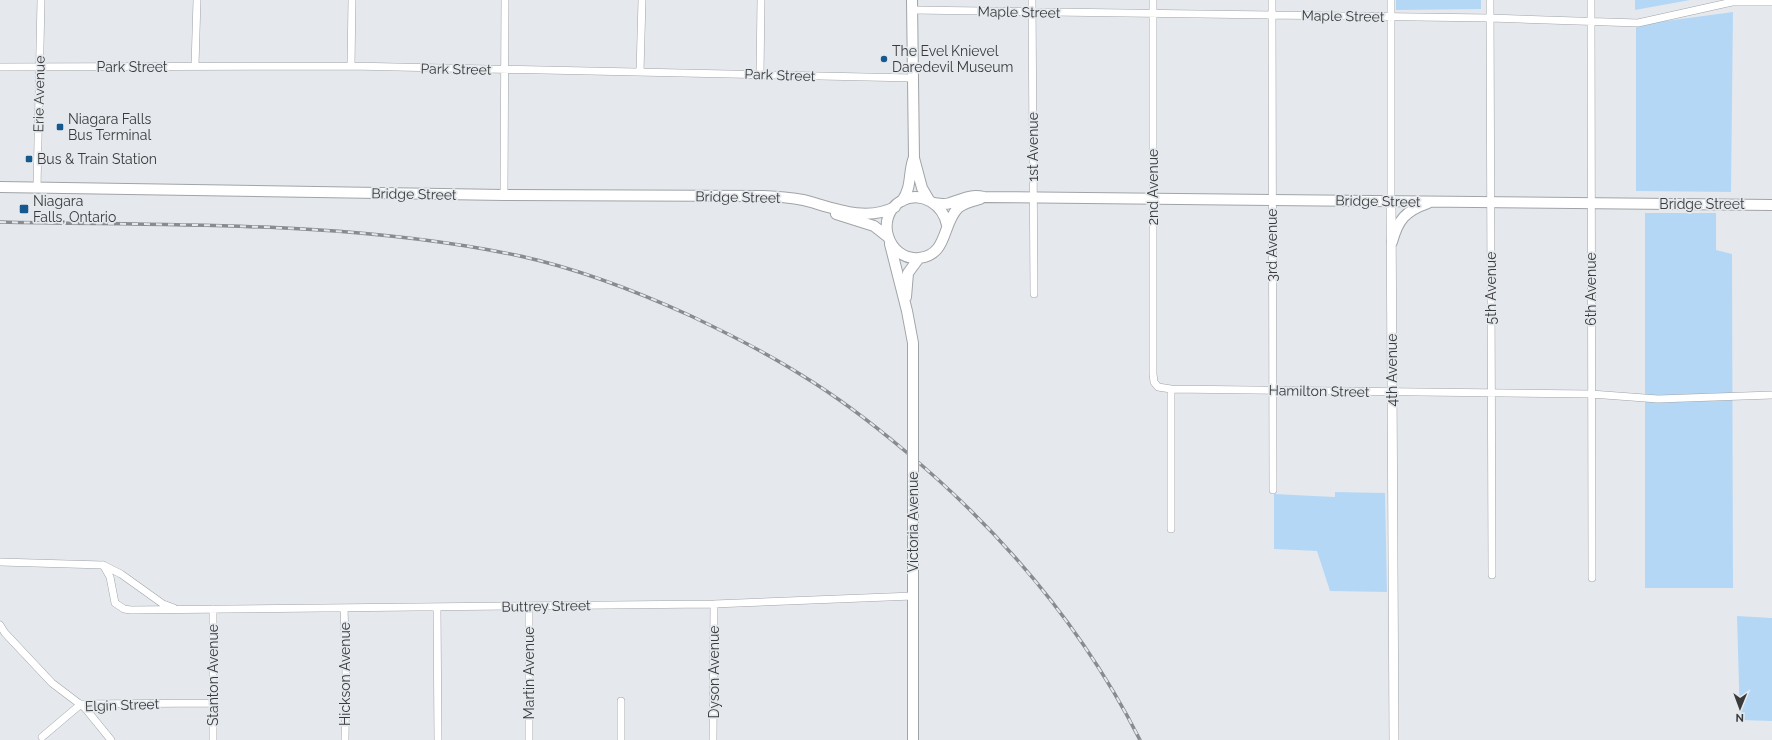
<svg xmlns="http://www.w3.org/2000/svg" width="1772" height="740" viewBox="0 0 1772 740" font-family="Raleway,sans-serif">
  <rect width="100%" height="100%" fill="#e5e9ed"/>
  <path fill="#b5d7f6" d="M 1396,0 L 1481,0 L 1481,9 L 1396,10 Z
    M 1635,0 L 1690,0 L 1635,10 Z
    M 1733,12 L 1731,192 L 1636,191 L 1636,25 Z
    M 1645,213 L 1716,213 L 1716,250 L 1732,254 L 1733,588 L 1645,588 Z
    M 1335,492 L 1385,493 L 1387,592 L 1330,591 L 1317,551 L 1274,549 L 1274,494 L 1335,497 Z
    M 1737,616 L 1772,618 L 1772,721 L 1740,720 Z"/>
  <g fill="none" stroke-linecap="round" stroke-linejoin="round">
    <g stroke="#a0a4a7" stroke-width="8">
      <path id="minor" d="M 1032,0 L 1034,294
        M 1153,0 L 1153,374 L 1154,382 L 1158,387 L 1171,389 L 1591,394 L 1658,399 L 1772,395
        M 1272,0 L 1273,490
        M 1391,0 L 1391,201
        M 1490,0 L 1492,575
        M 1591,0 L 1592,578
        M 912,10 L 1490,18 L 1638,23 L 1732,2 L 1772,2
        M 195,66 L 197,0
        M 351,66 L 352,0
        M 0,67 L 351,66 L 913,78
        M 640,72 L 642,0
        M 760,74 L 761,0
        M 37,188 L 41,0
        M 504,195 L 505,0
        M 1171,529 L 1171,389
        M 0,562 L 103,565 L 121,574 L 163,604 L 174,608
        M 103,565 L 110,577 L 115,603 L 124,609 L 131,610 L 714,604 L 913,596
        M 529,606 L 529,740
        M 437,607 L 438,740
        M 344,608 L 346,667 L 345,740
        M 0,625 L 5,633 L 52,683 L 85,708 L 111,740
        M 42,737 L 81,704 L 213,703
        M 213,740 L 213,609
        M 621,740 L 621,701
        M 713,740 L 714,604"/>
    </g>
    <g stroke="#a0a4a7" stroke-width="10">
      <path id="tertiary" d="M 1391,201 L 1394,740"/>
    </g>
    <g stroke="#a0a4a7" stroke-width="12">
      <path id="secondary" d="M 912,0 L 914,158 L 922,188 L 929,200
        M 0,187 L 504,195 L 764,196 C 780,197 796,197 811,202 C 838,210 868,221 895,207
        M 902,201 C 912,186 908,177 913,160
        M 934,203 C 940,204 945,205 950,203 C 963,199 970,194 984,197 L 1772,205
        M 836,214 L 874,226 L 888,237
        M 947,225 C 943,205 922,190 901,201 C 874,217 888,261 919,258 C 948,255 942,224 958,208 C 964,203 973,201 980,199
        M 1392,242 C 1398,220 1405,211 1428,203
        M 890,244 L 907,311 L 913,343 L 913,429
        M 906,297 L 908,273 L 919,258
        M 913,545 L 913,740"/>
    </g>
    <use href="#minor" stroke="#fff" stroke-width="7"/>
    <use href="#tertiary" stroke="#fff" stroke-width="9"/>
    <use href="#secondary" stroke="#fff" stroke-width="10"/>
    <g stroke="#898c8f" stroke-width="3.5">
      <path id="rail" d="M 0,222 C 173,226 350,220 520,256 C 579,269 636,291 691,316 C 729,334 767,353 803,376 C 839,398 873,424 905,451 C 1001,531 1083,628 1140,740"/>
    </g>
    <use href="#rail" stroke="#e5e9ed" stroke-width="2" stroke-dasharray="6" stroke-linecap="butt"/>
    <g stroke="#a0a4a7" stroke-width="12" stroke-linecap="butt">
      <path id="secondary-bridge" d="M 913,429 L 913,545"/>
    </g>
    <use href="#secondary-bridge" stroke="#fff" stroke-width="10"/>
  </g>
  <g fill="#15598e" stroke="#e5e9ed" stroke-width="1.5">
    <circle cx="884" cy="59" r="4"/>
    <rect x="56" y="123" width="8" height="8" rx="2"/>
    <rect x="25" y="155" width="8" height="8" rx="2"/>
    <rect x="19" y="204" width="10" height="10" rx="2"/>
  </g>
  <g text-anchor="middle" dominant-baseline="central" stroke-width="3.5" stroke-linejoin="round" paint-order="stroke">
    <g font-size="14" fill="#383a3b" stroke="#e5e9ed">
      <text transform="translate(1019 12) rotate(1)">Maple Street</text>
      <text transform="translate(1343 16) rotate(1)">Maple Street</text>
      <text x="132" y="67">Park Street</text>
      <text transform="translate(456 69) rotate(1)">Park Street</text>
      <text transform="translate(780 75) rotate(2)">Park Street</text>
      <text transform="translate(39 94) rotate(-89)">Erie Avenue</text>
      <text transform="translate(1033 147) rotate(-90)">1st Avenue</text>
      <text transform="translate(1153 187) rotate(-90)">2nd Avenue</text>
      <text transform="translate(414 194) rotate(1)">Bridge Street</text>
      <text transform="translate(738 197) rotate(1)">Bridge Street</text>
      <text transform="translate(1378 201) rotate(1)">Bridge Street</text>
      <text x="1702" y="204">Bridge Street</text>
      <text transform="translate(1272 245) rotate(-90)">3rd Avenue</text>
      <text transform="translate(1491 288) rotate(-90)">5th Avenue</text>
      <text transform="translate(1591 289) rotate(-90)">6th Avenue</text>
      <text transform="translate(1392 370) rotate(-90)">4th Avenue</text>
      <text transform="translate(1319 391) rotate(1)">Hamilton Street</text>
      <text transform="translate(913 522) rotate(-90)">Victoria Avenue</text>
      <text transform="translate(546 606) rotate(-1)">Buttrey Street</text>
      <text transform="translate(714 672) rotate(-90)">Dyson Avenue</text>
      <text transform="translate(529 673) rotate(-90)">Martin Avenue</text>
      <text transform="translate(345 674) rotate(-90)">Hickson Avenue</text>
      <text transform="translate(213 675) rotate(-90)">Stanton Avenue</text>
      <text transform="translate(122 705) rotate(-2)">Elgin Street</text>
    </g>
    <g font-size="14" fill="#383a3b" stroke="#e5e9ed" text-anchor="start">
      <text x="892" y="51">The Evel Knievel<tspan x="892" dy="16">Daredevil Museum</tspan></text>
      <text x="68" y="119">Niagara Falls<tspan x="68" dy="16">Bus Terminal</tspan></text>
      <text x="37" y="159">Bus &amp; Train Station</text>
      <text x="33" y="201">Niagara<tspan x="33" dy="16">Falls, Ontario</tspan></text>
    </g>
  </g>
  <g transform="translate(1740 708) rotate(181)" stroke="#e5e9ed" stroke-width="3" paint-order="stroke">
  <path d="M0-3L7 15L0 10L-7 15Z" fill="#383a3b"/>
  <text y="-6" font-size="11" font-weight="bold" text-anchor="middle" fill="#383a3b">N</text>
  </g>
</svg>
